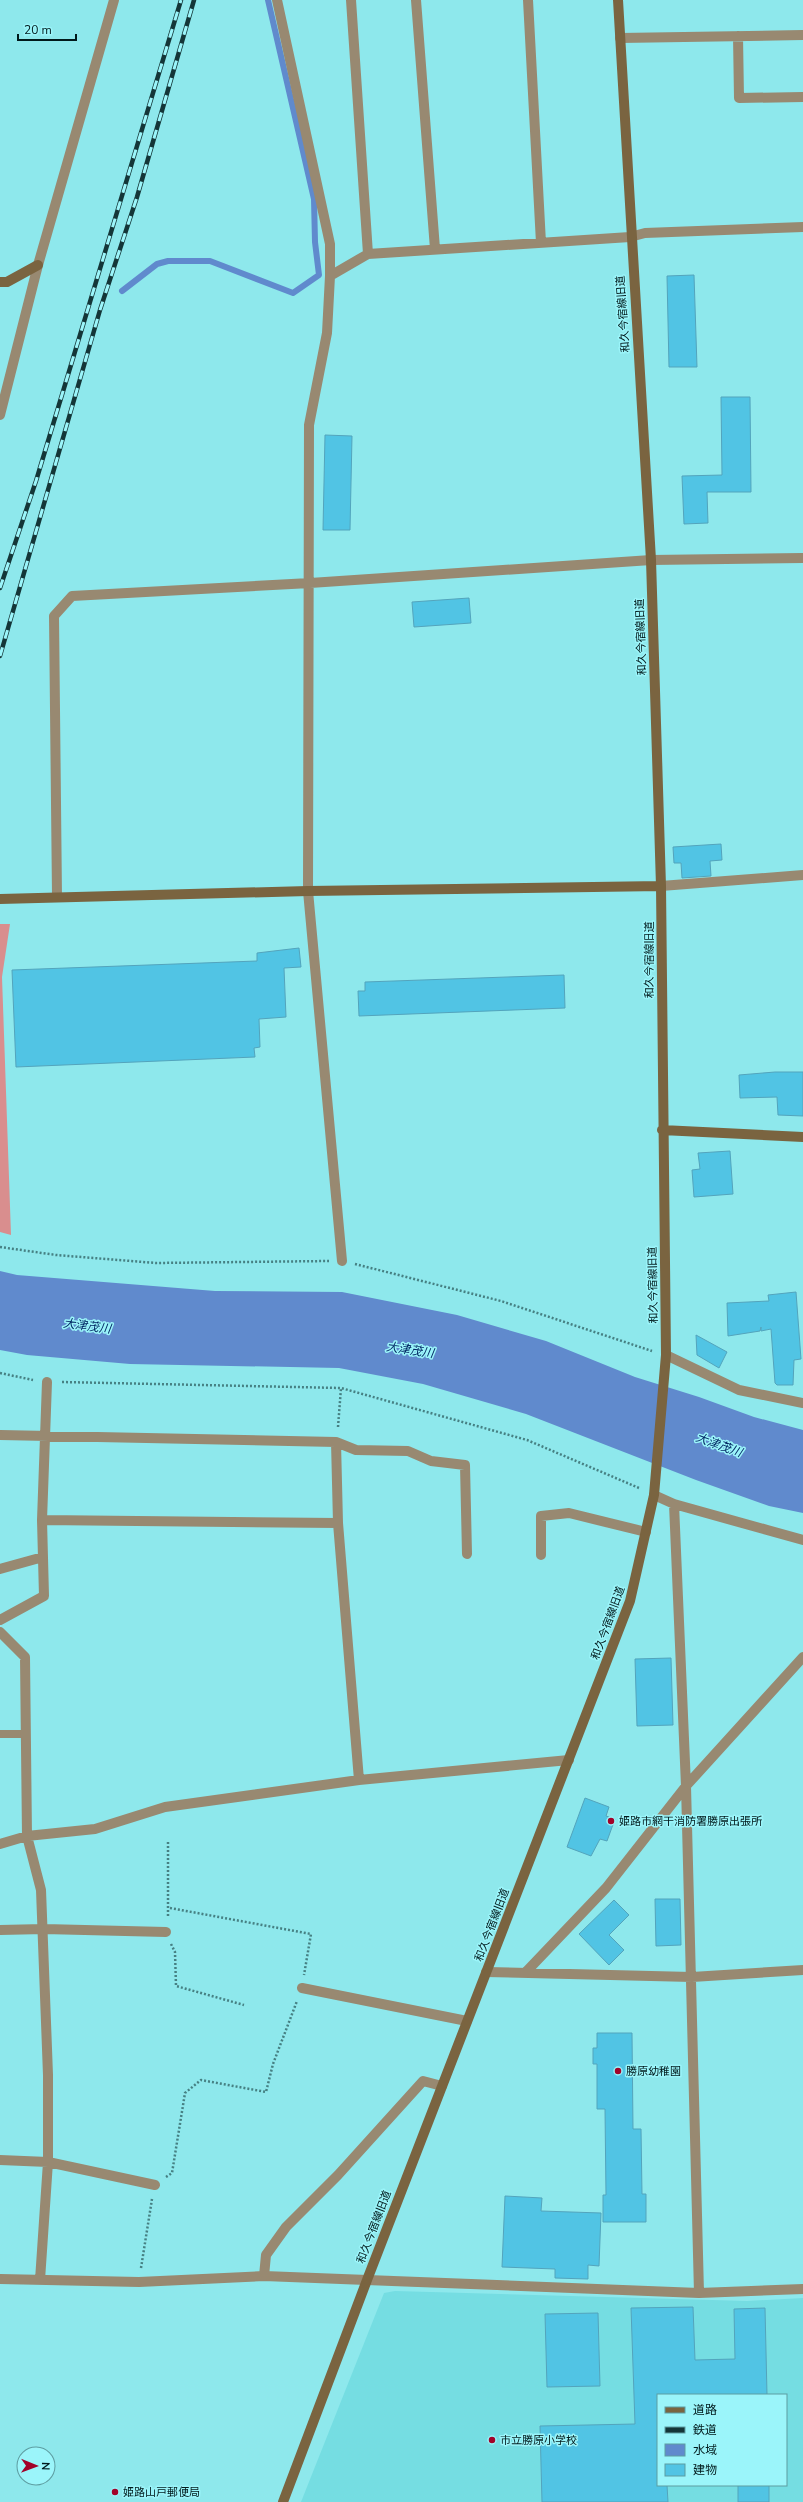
<svg xmlns="http://www.w3.org/2000/svg" width="803" height="2502" viewBox="0 0 803 2502" font-family="'Nunito Sans','Noto Sans JP',sans-serif">
  <rect width="100%" height="100%" fill="#8ee8ec"/>
  <path fill="#75dde2" fill-rule="evenodd" d="M 395,2291 L 747,2301 L 803,2298 L 803,2502 L 301,2502 L 384,2293 ZM 658,2395 L 786,2395 L 786,2485 L 658,2485 Z"/>
  <path fill="#d98e8e" d="M 0,924 L 10,924 L 2,977 L 11,1235 L 0,1232 Z"/>
  <path fill="#608acd" d="M 0,1271 L 17,1275 L 215,1291 L 342,1292 L 457,1315 L 546,1341 L 635,1377 L 699,1397 L 754,1417 L 803,1430 L 803,1513 L 769,1506 L 696,1480 L 526,1414 L 423,1384 L 339,1368 L 130,1364 L 27,1355 L 0,1350 Z"/>
  <g fill="none" stroke-linecap="round" stroke-linejoin="round">
    <path stroke="#608acd" stroke-width="6" d="M 122,291 L 157,264 L 168,261 L 210,261 L 293,293 L 319,275 L 315,242 L 314,199 L 268,0"/>
  </g>
  <path fill="#51c4e4" stroke="#53a4bc" d="M 694,275 L 697,367 L 669,367 L 667,276 Z
    M 721,397 L 750,397 L 751,492 L 707,492 L 708,523 L 684,524 L 682,476 L 722,475 Z
    M 325,435 L 352,436 L 350,530 L 323,530 Z
    M 469,598 L 471,623 L 414,627 L 412,602 Z
    M 721,844 L 722,860 L 710,861 L 711,876 L 682,878 L 681,863 L 674,863 L 673,847 Z
    M 299,948 L 301,967 L 284,968 L 286,1017 L 259,1019 L 260,1047 L 254,1048 L 255,1057 L 16,1067 L 12,970 L 257,961 L 257,953 Z
    M 564,975 L 565,1008 L 359,1016 L 358,991 L 365,991 L 365,982 Z
    M 775,1072 L 803,1072 L 803,1116 L 778,1115 L 777,1097 L 740,1098 L 739,1075 Z
    M 730,1151 L 733,1194 L 694,1197 L 692,1170 L 700,1169 L 698,1153 Z
    M 796,1292 L 801,1359 L 794,1360 L 793,1385 L 777,1385 L 775,1383 L 771,1329 L 761,1331 L 761,1327 L 760,1331 L 728,1336 L 727,1303 L 769,1301 L 768,1295 Z
    M 696,1335 L 727,1352 L 719,1368 L 697,1355 Z
    M 671,1658 L 673,1725 L 637,1726 L 635,1659 Z
    M 585,1798 L 609,1807 L 606,1816 L 615,1819 L 607,1841 L 600,1839 L 591,1856 L 567,1847 Z
    M 655,1899 L 680,1899 L 681,1945 L 656,1946 Z
    M 614,1900 L 629,1915 L 609,1935 L 624,1950 L 609,1965 L 579,1934 Z
    M 597,2033 L 632,2033 L 633,2129 L 641,2129 L 642,2194 L 646,2194 L 646,2222 L 603,2222 L 603,2195 L 606,2195 L 605,2109 L 597,2109 L 597,2064 L 593,2064 L 593,2048 L 597,2048 Z
    M 505,2196 L 542,2198 L 541,2211 L 601,2213 L 599,2266 L 588,2265 L 588,2279 L 555,2278 L 555,2269 L 502,2267 Z
    M 693,2307 L 695,2360 L 735,2359 L 734,2309 L 765,2308 L 767,2395 L 658,2395 L 658,2485 L 667,2485 L 668,2502 L 542,2502 L 540,2426 L 635,2424 L 631,2308 Z
    M 598,2313 L 600,2386 L 547,2387 L 545,2314 Z
    M 738,2485 L 769,2485 L 769,2502 L 738,2502 Z"/>
  <g fill="none" stroke-linecap="round" stroke-linejoin="round">
    <path stroke="#468083" stroke-width="2.5" stroke-dasharray="2 2" stroke-linecap="butt" d="M 0,1247 L 56,1255 L 156,1263 L 329,1261
      M 355,1264 L 501,1301 L 652,1351
      M 0,1373 L 33,1380
      M 62,1382 L 341,1388 L 527,1440 L 639,1488
      M 338,1427 L 341,1388
      M 168,1842 L 168,1918
      M 170,1908 L 311,1934 L 304,1975
      M 171,1944 L 175,1952 L 176,1986 L 244,2005
      M 166,2177 L 172,2173 L 185,2093 L 201,2080 L 266,2092 L 273,2064 L 297,2001
      M 141,2268 L 152,2199"/>
    <path stroke="#988971" stroke-width="8" d="M 0,1734 L 26,1734"/>
    <path stroke="#988971" stroke-width="10" d="M 277,0 L 330,244 L 330,276
      M 351,0 L 368,254 L 630,237 L 645,233 L 803,227
      M 416,0 L 435,249
      M 528,0 L 541,243
      M 738,36 L 739,98 L 803,97
      M 620,38 L 803,35
      M 0,415 L 38,265 L 114,0
      M 661,886 L 803,875
      M 57,896 L 54,616 L 72,596 L 310,583 L 651,560 L 803,558
      M 342,1261 L 308,891 L 309,425 L 327,333 L 330,276 L 368,254
      M 666,1355 L 739,1390 L 803,1403
      M 0,1435 L 336,1442 L 356,1450 L 408,1451 L 431,1461 L 465,1465 L 467,1554
      M 336,1442 L 338,1523 L 359,1780
      M 654,1495 L 674,1504 L 803,1540
      M 674,1504 L 686,1786 L 699,2293
      M 42,1520 L 338,1523
      M 541,1555 L 541,1516 L 569,1513 L 646,1532
      M 0,1569 L 43,1557
      M 0,1620 L 44,1596 L 42,1520 L 47,1382
      M 0,1632 L 25,1657 L 27,1836 L 41,1890 L 48,2075 L 48,2162 L 40,2280
      M 0,1844 L 27,1836 L 95,1829 L 165,1807 L 359,1780 L 569,1760
      M 0,1930 L 44,1929 L 166,1932
      M 486,1972 L 692,1977 L 803,1970
      M 525,1973 L 606,1888 L 686,1786 L 803,1657
      M 302,1988 L 467,2021
      M 0,2160 L 48,2162 L 155,2185
      M 264,2276 L 266,2255 L 286,2227 L 338,2175 L 423,2081 L 442,2086
      M 0,2279 L 139,2282 L 264,2276 L 699,2293 L 803,2289"/>
    <path stroke="#7a6440" stroke-width="10" d="M 0,282 L 7,282 L 38,265
      M 0,899 L 308,891 L 661,886
      M 662,1130 L 803,1137
      M 283,2502 L 367,2280 L 630,1601 L 654,1495 L 666,1355 L 661,886 L 651,560 L 618,0"/>
    <g stroke="#143638" stroke-width="4.5">
      <path id="rail" d="M 0,588 L 36,481 L 181,0
        M 0,656 L 100,310 L 137,197 L 194,0"/>
    </g>
    <use href="#rail" stroke="#9bf5fa" stroke-width="3" stroke-dasharray="9" stroke-linecap="butt"/>
  </g>
  <g fill="#a20229" stroke="#9bf5fa" stroke-width="1.5">
    <circle cx="611" cy="1821" r="4"/>
    <circle cx="618" cy="2071" r="4"/>
    <circle cx="492" cy="2440" r="4"/>
    <circle cx="115" cy="2492" r="4"/>
  </g>
  <g text-anchor="middle" dominant-baseline="central" stroke-width="3" stroke-linejoin="round" paint-order="stroke">
    <g font-size="11" fill="#00191b" stroke="#9bf5fa">
      <text transform="translate(623 314) rotate(-94)">和久今宿線旧道</text>
      <text transform="translate(641 637) rotate(-92)">和久今宿線旧道</text>
      <text transform="translate(649 960) rotate(-90)">和久今宿線旧道</text>
      <text transform="translate(653 1285) rotate(-91)">和久今宿線旧道</text>
      <text transform="translate(608 1623) rotate(-70)">和久今宿線旧道</text>
      <text transform="translate(492 1925) rotate(-69)">和久今宿線旧道</text>
      <text transform="translate(374 2227) rotate(-69)">和久今宿線旧道</text>
    </g>
    <g font-size="11" fill="#00191b" stroke="#9bf5fa" text-anchor="start">
      <text x="619" y="1821">姫路市網干消防署勝原出張所</text>
      <text x="626" y="2071">勝原幼稚園</text>
      <text x="500" y="2440">市立勝原小学校</text>
      <text x="123" y="2492">姫路山戸郵便局</text>
    </g>
    <g font-size="12" font-style="italic" fill="#042a66" stroke="#9bf5fa">
      <text transform="translate(87 1326) rotate(7)">大津茂川</text>
      <text transform="translate(410 1350) rotate(8)">大津茂川</text>
      <text transform="translate(719 1445) rotate(20)">大津茂川</text>
    </g>
  </g>
  <rect x="657" y="2394" width="130" height="92" fill="#9bf5fa" stroke="#5d9da1"/>
  <rect x="665" y="2407" width="20" height="6" fill="#7a6440" stroke="#5d9da1"/>
  <text x="693" y="2414" font-size="12" fill="#00191b">道路</text>
  <rect x="665" y="2427" width="20" height="6" fill="#143638" stroke="#5d9da1"/>
  <text x="693" y="2434" font-size="12" fill="#00191b">鉄道</text>
  <rect x="665" y="2444" width="20" height="12" fill="#608acd" stroke="#5d9da1"/>
  <text x="693" y="2454" font-size="12" fill="#00191b">水域</text>
  <rect x="665" y="2464" width="20" height="12" fill="#51c4e4" stroke="#5d9da1"/>
  <text x="693" y="2474" font-size="12" fill="#00191b">建物</text>
  <g transform="translate(36 2466) rotate(91)"><circle r="19" fill="#9bf5fa" stroke="#5d9da1"/>
  <path d="M0-3L7 15L0 10L-7 15Z" fill="#a20229"/>
  <text y="-6" font-size="11" font-weight="bold" text-anchor="middle" fill="#00191b">N</text>
  </g>
  <path d="M18 34v6h58v-6" fill="none" stroke="#00191b" stroke-width="2"/>
  <text x="24" y="34" font-size="12" fill="#00191b" stroke="#9bf5fa" stroke-width="3" paint-order="stroke">20 m</text>
</svg>
